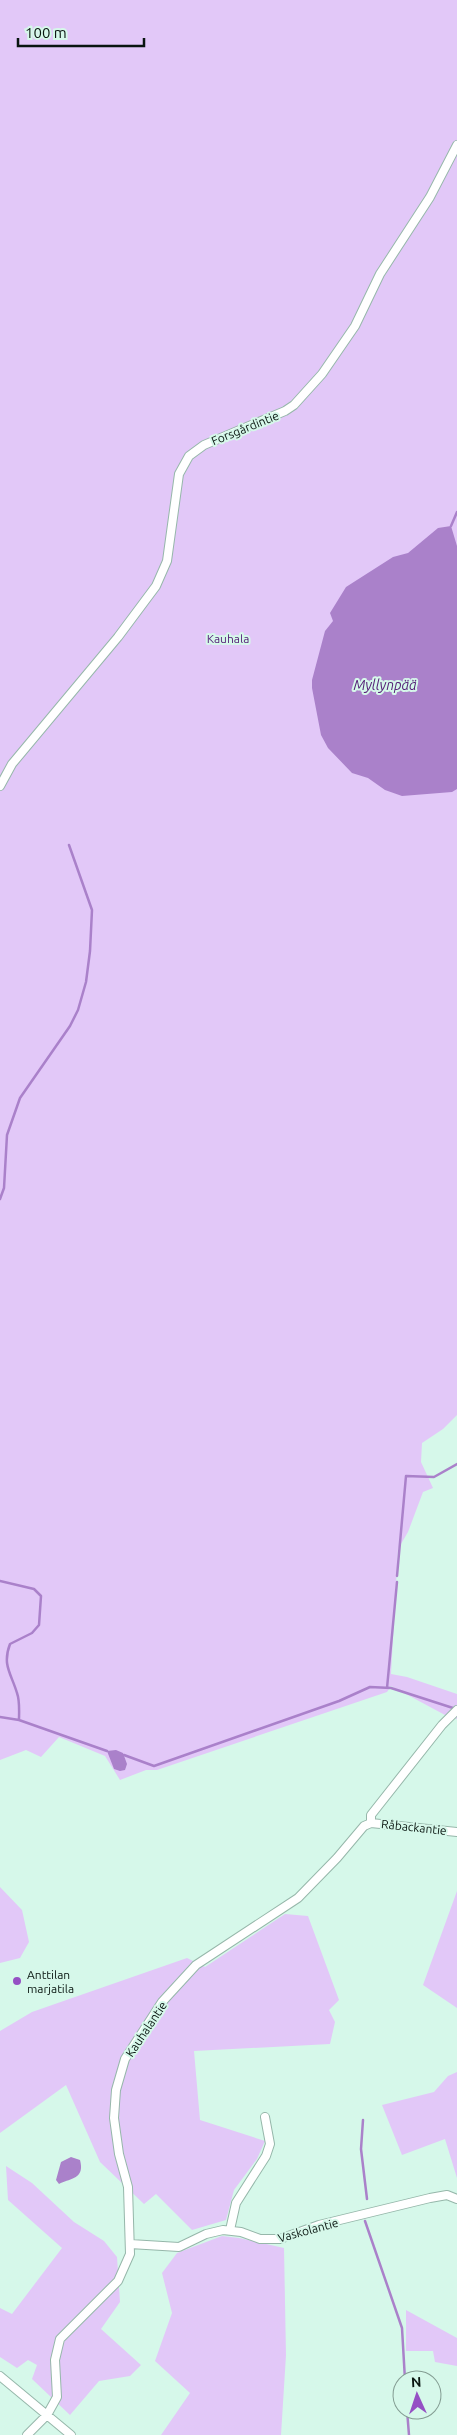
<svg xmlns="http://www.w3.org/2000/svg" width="457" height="2435" viewBox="0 0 457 2435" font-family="Ubuntu,sans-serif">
  <rect width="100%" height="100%" fill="#d6f8ea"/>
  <path fill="#e2c8f8" d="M 0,0 L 457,0 L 457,1415 L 443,1429 L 422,1443 L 421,1462 L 433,1488 L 423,1492 L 408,1532 L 398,1549 L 391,1674 L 407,1677 L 457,1694 L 457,1719 L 445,1715 L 391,1686 L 387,1692 L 157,1770 L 146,1770 L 120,1780 L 105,1756 L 59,1737 L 41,1757 L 26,1750 L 0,1760 Z
    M 0,1887 L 22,1910 L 29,1942 L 20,1958 L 0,1963 Z
    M 457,1891 L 457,2008 L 423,1985 Z
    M 285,1914 L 308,1916 L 339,2000 L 329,2010 L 335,2022 L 330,2044 L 194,2051 L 200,2120 L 265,2141 L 257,2159 L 234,2190 L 226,2220 L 192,2230 L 156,2194 L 144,2204 L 100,2162 L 66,2085 L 0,2133 L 0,2031 L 32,2012 L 187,1958 L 205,1967 Z
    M 457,2072 L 457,2178 L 445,2139 L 402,2155 L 382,2105 L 434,2092 L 448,2076 Z
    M 6,2166 L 32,2183 L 74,2222 L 104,2241 L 117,2257 L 120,2302 L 101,2329 L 141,2365 L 130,2376 L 99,2381 L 70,2415 L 32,2379 L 37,2365 L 28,2360 L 17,2368 L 0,2357 L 0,2308 L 12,2314 L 62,2248 L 8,2200 Z
    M 222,2236 L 239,2238 L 284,2248 L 286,2355 L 281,2435 L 161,2435 L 190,2393 L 155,2361 L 172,2313 L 162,2273 L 177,2253 Z
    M 406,2310 L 457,2338 L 457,2366 L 435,2362 L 433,2351 L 406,2351 Z"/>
  <path fill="#aa81ca" d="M 451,526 L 457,546 L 457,789 L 452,792 L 402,796 L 385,790 L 368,778 L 352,773 L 328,748 L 321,735 L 312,688 L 312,680 L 325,631 L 333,621 L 330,613 L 346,587 L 393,557 L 408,553 L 438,528 Z
    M 116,1750 L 123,1753 L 127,1764 L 125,1770 L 120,1771 L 114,1769 L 107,1751 Z
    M 71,2157 L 80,2160 C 85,2179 71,2178 59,2184 L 56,2180 L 61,2162 Z"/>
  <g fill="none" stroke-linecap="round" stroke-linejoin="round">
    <path stroke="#aa81ca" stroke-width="2.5" d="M 451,526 L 457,512
      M 0,1199 L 4,1188 L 7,1135 L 20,1098 L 70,1026 L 78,1010 L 86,982 L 90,951 L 92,910 L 69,845
      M 397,1576 L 406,1476 L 434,1477 L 457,1464
      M 0,1581 L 34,1589 L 41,1596 L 39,1625 L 32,1633 L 10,1644 C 2,1665 11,1673 17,1693 C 20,1701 19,1712 19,1720
      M 387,1688 L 397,1582
      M 0,1717 L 19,1720 L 107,1751
      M 124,1755 L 154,1766 L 339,1701 L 370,1687 L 391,1688 L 453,1708
      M 363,2120 L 361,2149 L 367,2199
      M 365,2221 L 402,2328 L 405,2380
      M 407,2410 L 409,2435"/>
    <g stroke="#96b7aa" stroke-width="10">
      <path id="minor" d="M 0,786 L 12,764 L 118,637 L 156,586 L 167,561 L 179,474 L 189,456 L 204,445 L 285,411 L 294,405 L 322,374 L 355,326 L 380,274 L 430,197 L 457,145
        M 371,1823 L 457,1832
        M 230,2230 L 236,2203 L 266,2156 L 270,2144 L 265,2117
        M 130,2244 L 179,2247 L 206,2234 L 223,2230 L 241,2232 L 260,2239 L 280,2239 L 319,2225 L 430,2198 L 447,2195 L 457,2199
        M 0,2376 L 71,2435
        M 27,2435 L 47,2415 L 57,2397 L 55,2360 L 60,2339 L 118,2281 L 130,2254 L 128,2187 L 119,2154 L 114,2118 L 116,2090 L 125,2059 L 162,2002 L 196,1965 L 298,1898 L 337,1858 L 364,1826 L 371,1823 L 371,1815 L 442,1725 L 457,1710"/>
    </g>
    <use href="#minor" stroke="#fff" stroke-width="8"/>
  </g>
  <circle fill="#9550c4" stroke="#d6f8ea" stroke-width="2" cx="17" cy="1981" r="5"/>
  <g text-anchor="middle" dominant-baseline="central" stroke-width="4" stroke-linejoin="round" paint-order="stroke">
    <g font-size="12" fill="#091510" stroke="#d6f8ea">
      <text transform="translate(245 428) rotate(-22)">Forsgårdintie</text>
      <text transform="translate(414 1827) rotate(6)">Råbackantie</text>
      <text transform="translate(146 2029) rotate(-56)">Kauhalantie</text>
      <text transform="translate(308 2230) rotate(-15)">Vaskolantie</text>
    </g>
    <g font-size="12" fill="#562078" stroke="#d6f8ea">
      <text x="228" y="638">Kauhala</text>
    </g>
    <g font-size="12" fill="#091510" stroke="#d6f8ea" text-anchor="start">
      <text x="27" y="1974">Anttilan<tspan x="27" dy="14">marjatila</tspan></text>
    </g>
    <g font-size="14" font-style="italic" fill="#552077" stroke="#d6f8ea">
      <text x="385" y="685">Myllynpää</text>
    </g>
  </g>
  <g transform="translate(417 2395) rotate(357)"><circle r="24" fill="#d6f8ea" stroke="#849d93"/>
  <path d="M0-4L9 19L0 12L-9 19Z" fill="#9550c4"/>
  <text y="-8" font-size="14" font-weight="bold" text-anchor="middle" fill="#091510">N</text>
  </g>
  <path d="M18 38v8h126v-8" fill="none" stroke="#091510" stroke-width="2.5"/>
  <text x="25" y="38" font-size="15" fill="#091510" stroke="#d6f8ea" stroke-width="4" paint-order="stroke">100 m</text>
</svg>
